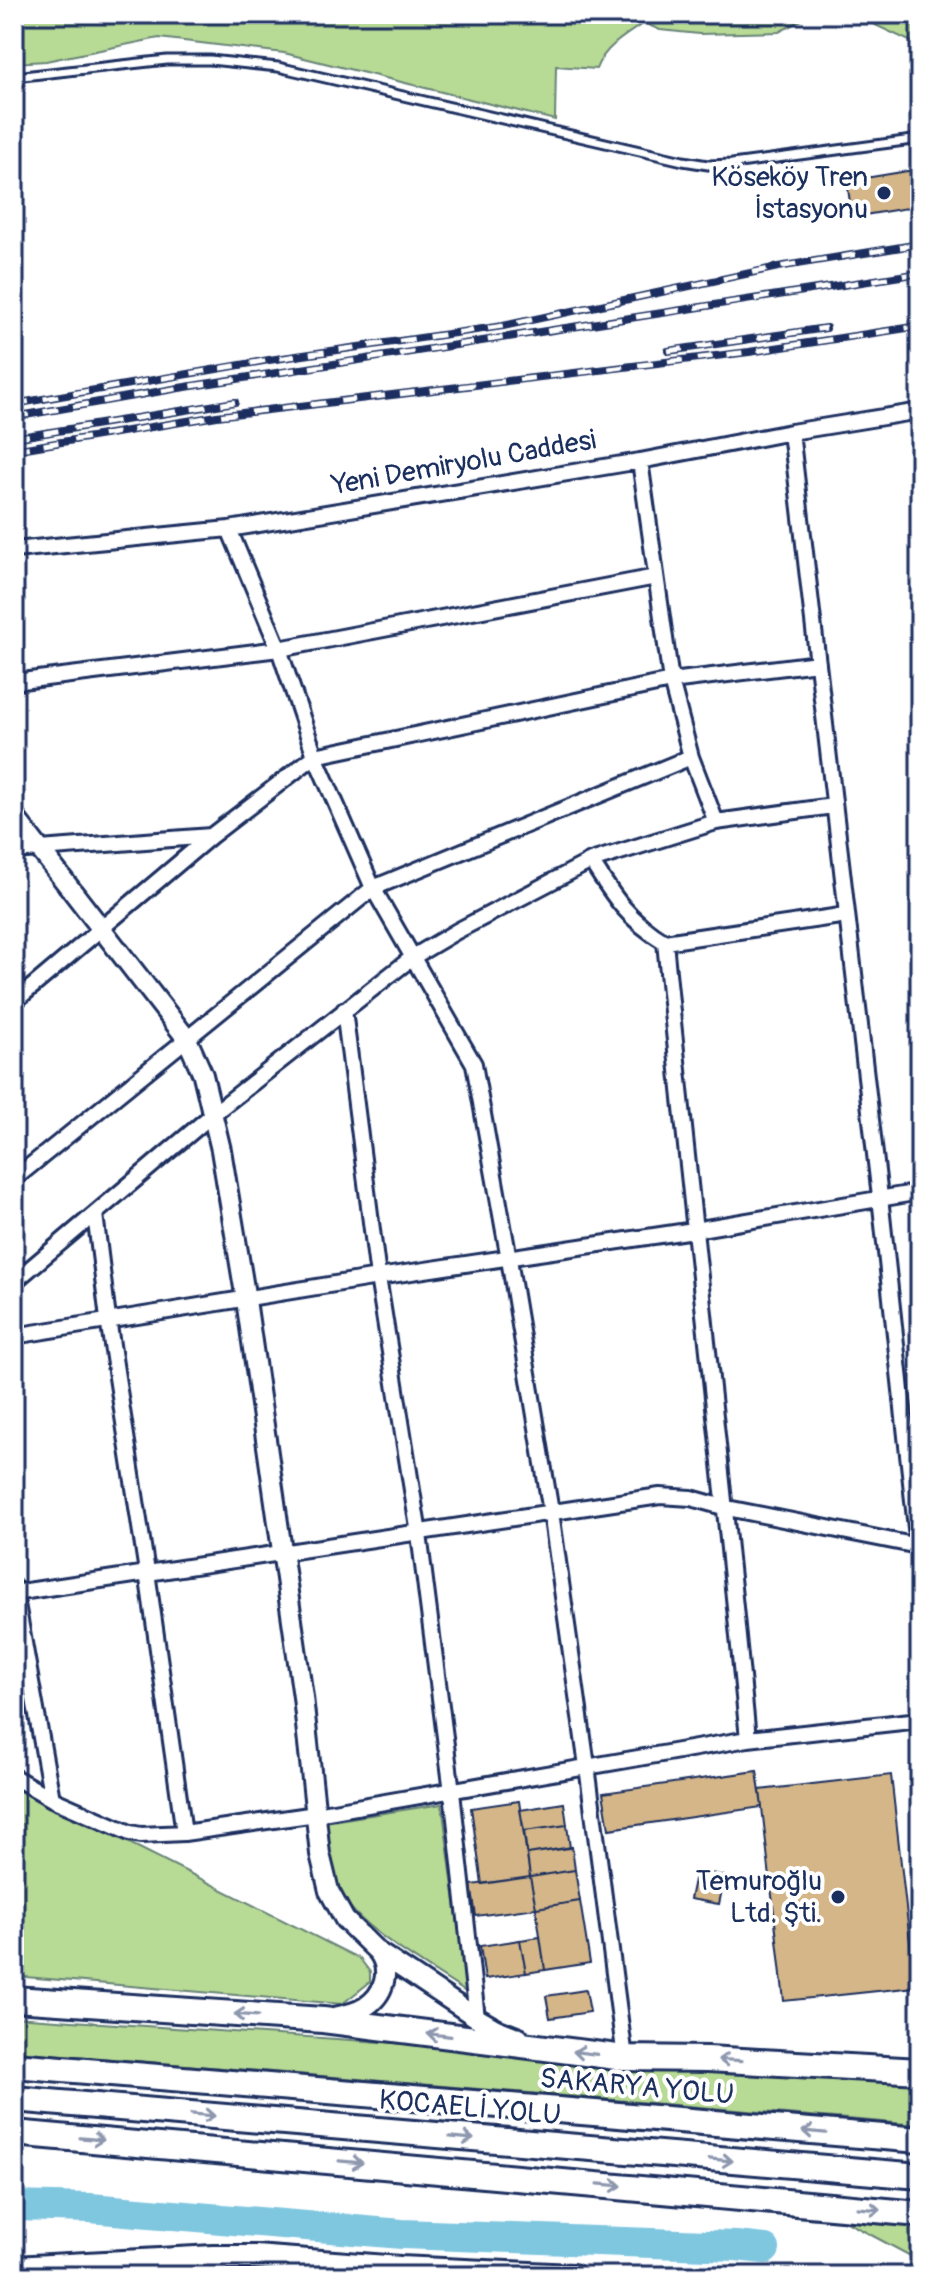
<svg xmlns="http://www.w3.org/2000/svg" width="934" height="2290" viewBox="0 0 934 2290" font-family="Pangolin,sans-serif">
  <rect width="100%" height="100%" fill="#fff"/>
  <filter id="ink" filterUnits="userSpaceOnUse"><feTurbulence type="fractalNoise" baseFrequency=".0125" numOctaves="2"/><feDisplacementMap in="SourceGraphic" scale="16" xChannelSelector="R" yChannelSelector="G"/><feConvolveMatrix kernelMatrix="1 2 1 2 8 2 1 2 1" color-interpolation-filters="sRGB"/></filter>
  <g filter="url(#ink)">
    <path fill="#b7da94" stroke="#698479" stroke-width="2" d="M 14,14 L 840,14 L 807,17 L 779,32 L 699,34 L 660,30 L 644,23 C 625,35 604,48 596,69 L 556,66 L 555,120 L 284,53 L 159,38 L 46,61 L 14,63 Z
      M 852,14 L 920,14 L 920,46 Z
      M 14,1785 L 360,1959 L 370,1972 L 370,1982 L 342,2004 L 14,1976 Z
      M 442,1804 L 467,1993 C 434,1970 365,1932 345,1900 C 331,1877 330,1848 325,1822 Z
      M 14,2017 L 920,2079 L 920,2125 L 14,2051 Z
      M 828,2212 L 920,2219 L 920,2261 Z"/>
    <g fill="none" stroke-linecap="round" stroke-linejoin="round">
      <path stroke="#7fc6df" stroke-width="30" d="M 14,2206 L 90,2208 L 402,2234 L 736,2246 L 765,2249"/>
    </g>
    <path fill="#d4b688" stroke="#1b2f5e" stroke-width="2" d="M 920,169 L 920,206 L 852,217 L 847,181 Z
      M 757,1771 L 762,1807 L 609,1829 L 603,1793 Z
      M 891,1775 L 915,1987 L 784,2001 L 760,1790 Z
      M 519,1801 L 530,1877 L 482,1884 L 471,1808 Z
      M 564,1803 L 567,1825 L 524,1831 L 520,1810 Z
      M 567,1825 L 570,1848 L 527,1854 L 524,1831 Z
      M 572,1847 L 575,1870 L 530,1877 L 527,1854 Z
      M 575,1870 L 580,1901 L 536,1908 L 530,1877 Z
      M 696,1870 L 725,1876 L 719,1904 L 690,1899 Z
      M 530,1877 L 536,1908 L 476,1916 L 471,1885 Z
      M 580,1901 L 590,1963 L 545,1970 L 536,1908 Z
      M 540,1937 L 545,1970 L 526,1973 L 520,1940 Z
      M 520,1940 L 526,1973 L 485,1979 L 480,1946 Z
      M 586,1990 L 590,2012 L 550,2018 L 546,1996 Z"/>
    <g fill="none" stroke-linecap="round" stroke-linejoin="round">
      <g stroke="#1b2f5e" stroke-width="13">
        <path id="service" d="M 14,77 L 167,60 L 210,60 L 278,67 L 683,161 L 708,165 L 732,164 L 920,139"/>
      </g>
      <g stroke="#1b2f5e" stroke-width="20">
        <path id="minor" d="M 791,432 L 880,1197 L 920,1565
          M 229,529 L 279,649 L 315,756 L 373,888 L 474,1064 L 509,1259 L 551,1512 L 587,1766 L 625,2058
          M 14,550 L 229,529 L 640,461 L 791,432 L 920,411
          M 14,682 L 279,649 L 656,577
          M 716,822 L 833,806
          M 14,851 L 211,836
          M 591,861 C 613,896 628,920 665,942 C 691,1208 723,1473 748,1739
          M 665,942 L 847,915
          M 14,1002 L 211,836 L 315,756 L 671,681 L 818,663
          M 344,1010 L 378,1277 L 419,1534 L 452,1792 L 477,2018
          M 14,1179 L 373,888 L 691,757
          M 95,1214 L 108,1319 L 147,1572 L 184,1833
          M 14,1282 L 213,1114 L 413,957 L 457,931 L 591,861 L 716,822 L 691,757 L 671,681 L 640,461
          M 14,1336 L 378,1277 L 694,1230 L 920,1192
          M 14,1587 L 52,1799
          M 14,1593 L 660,1496 L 691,1498 L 727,1508 L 918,1546
          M 14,1777 L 52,1799 L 130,1833 L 141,1835 L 184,1833 L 316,1814 L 748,1739 L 920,1720"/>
      </g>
      <g stroke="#1b2f5e" stroke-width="24">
        <path id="tertiary" d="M 14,816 L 187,1039 L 203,1075 L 221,1150 L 246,1300 L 303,1697 L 320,1854 L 329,1891 L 345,1920 L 378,1952 L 477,2018 L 496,2029 L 519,2038
          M 334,2017 C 344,2015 356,2013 365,2007 C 384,1995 392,1971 378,1952"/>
      </g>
      <g stroke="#1b2f5e" stroke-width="28">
        <path id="secondary" d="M 14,2268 L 214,2257 L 255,2257 L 400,2268 L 573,2276"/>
      </g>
      <g stroke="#1b2f5e" stroke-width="30">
        <path id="trunk" d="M 14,1999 L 323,2020 L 625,2058 L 708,2059 L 920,2071
          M 14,2065 L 920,2140
          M 14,2099 L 920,2176
          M 14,2133 L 920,2214"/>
      </g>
      <use href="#service" stroke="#fff" stroke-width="7"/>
      <use href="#minor" stroke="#fff" stroke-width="14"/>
      <use href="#tertiary" stroke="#fff" stroke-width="18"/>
      <use href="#secondary" stroke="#fff" stroke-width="22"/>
      <use href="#trunk" stroke="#fff" stroke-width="24"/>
      <g stroke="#1b2f5e" stroke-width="8">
        <path id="rail" d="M 668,351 L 826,328
          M 14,404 L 269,360 L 503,326 L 778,267 L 920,244
          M 14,417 L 179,388 L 920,273
          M 14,438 L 235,402
          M 14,450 L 217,416 L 749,352 L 920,326"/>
      </g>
      <use href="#rail" stroke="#fff" stroke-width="5" stroke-dasharray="15" stroke-linecap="butt"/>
    </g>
    <defs><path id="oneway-shaft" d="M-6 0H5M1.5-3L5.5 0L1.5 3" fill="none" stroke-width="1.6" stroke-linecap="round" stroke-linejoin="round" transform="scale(2)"/></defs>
    <g stroke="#8d97ae">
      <use href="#oneway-shaft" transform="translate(246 2015) rotate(-176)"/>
      <use href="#oneway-shaft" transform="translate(439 2035) rotate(-173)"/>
      <use href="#oneway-shaft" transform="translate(585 2053) rotate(-173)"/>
      <use href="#oneway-shaft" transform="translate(730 2060) rotate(-177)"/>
      <use href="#oneway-shaft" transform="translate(203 2115) rotate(5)"/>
      <use href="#oneway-shaft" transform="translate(814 2132) rotate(-175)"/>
      <use href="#oneway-shaft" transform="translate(462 2138) rotate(5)"/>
      <use href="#oneway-shaft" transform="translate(92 2139) rotate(5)"/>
      <use href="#oneway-shaft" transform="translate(721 2160) rotate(5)"/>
      <use href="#oneway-shaft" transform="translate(351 2162) rotate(5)"/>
      <use href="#oneway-shaft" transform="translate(610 2185) rotate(5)"/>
      <use href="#oneway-shaft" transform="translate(869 2209) rotate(5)"/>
    </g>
  </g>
  <g fill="#1b2f5e" stroke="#fff" stroke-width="3">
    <circle cx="884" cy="193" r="8"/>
    <circle cx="838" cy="1897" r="8"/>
  </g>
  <g text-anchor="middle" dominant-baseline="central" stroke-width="8" stroke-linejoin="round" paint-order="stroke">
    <g font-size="28" fill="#1b2f5e" stroke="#fff" text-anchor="end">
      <text x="868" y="177">Köseköy Tren<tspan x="868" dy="32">İstasyonu</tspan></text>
      <text x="822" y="1881">Temuroğlu<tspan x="822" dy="32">Ltd. Şti.</tspan></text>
    </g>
    <g font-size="28" fill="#1b2f5e" stroke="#fff">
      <text transform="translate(464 463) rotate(-10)">Yeni Demiryolu Caddesi</text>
      <text transform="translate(637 2087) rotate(5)">SAKARYA YOLU</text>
      <text transform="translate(470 2108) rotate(5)">KOCAELİ YOLU</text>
    </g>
  </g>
  <rect width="934" height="2290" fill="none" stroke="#fff" stroke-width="48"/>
  <rect x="24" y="24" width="886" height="2242" fill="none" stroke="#1b2f5e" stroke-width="3" filter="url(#ink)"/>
</svg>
